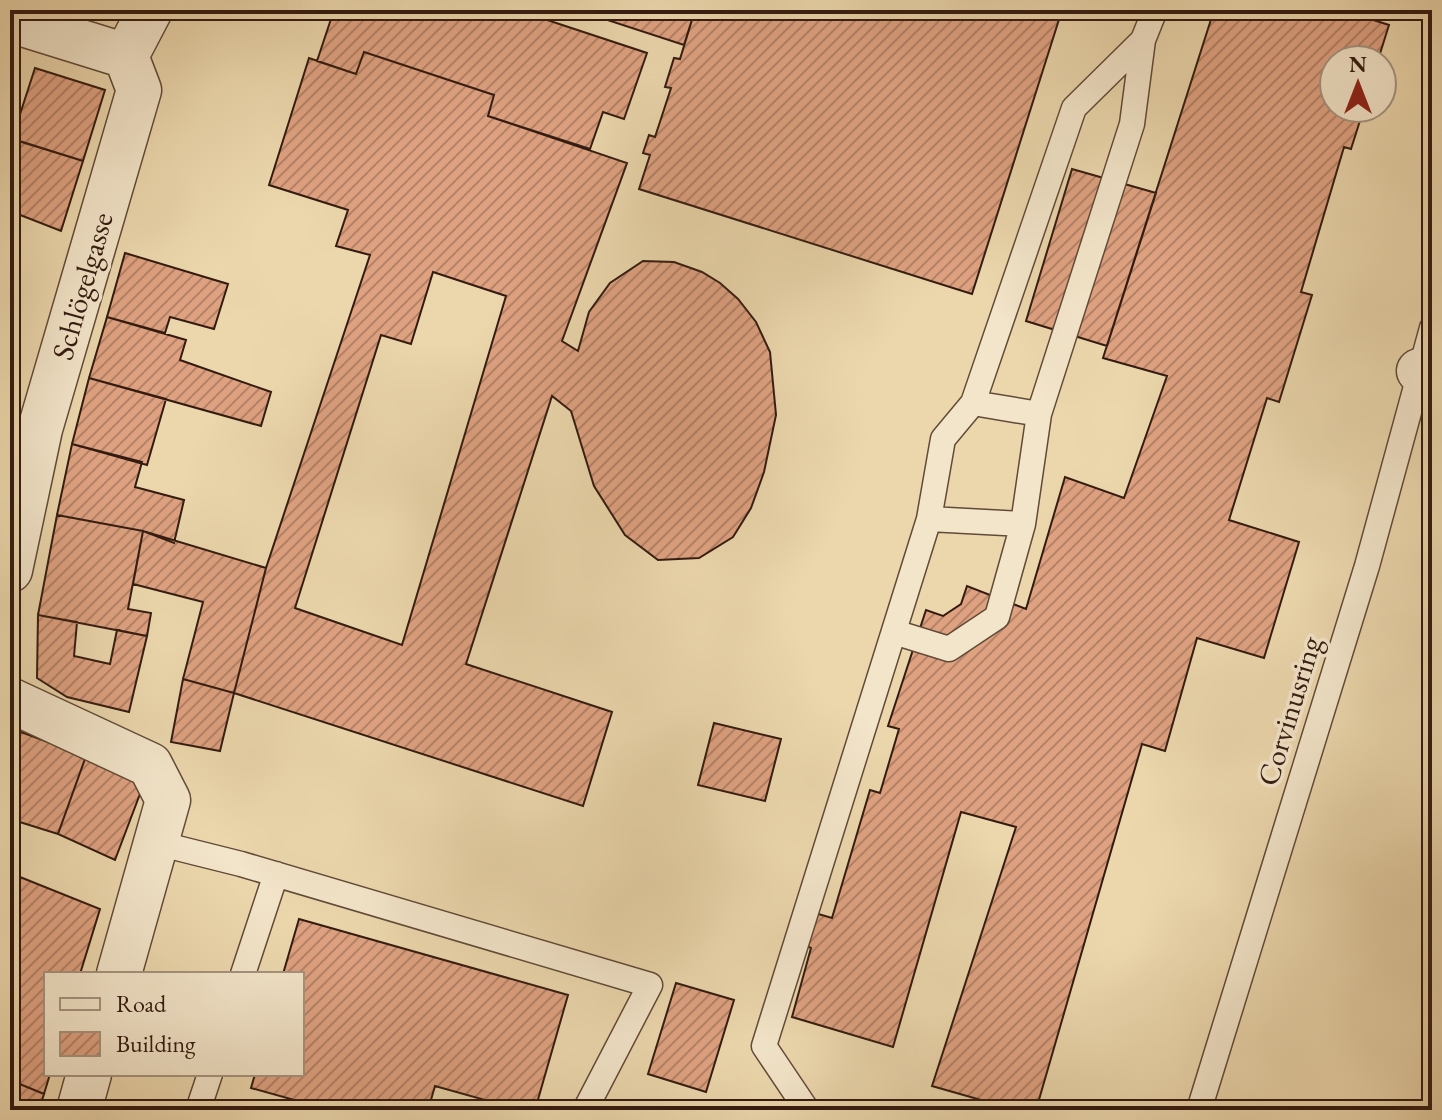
<svg xmlns="http://www.w3.org/2000/svg" width="1442" height="1120" viewBox="0 0 1442 1120" font-family="'EB Garamond',serif">
  <defs>
    <pattern id="building-hatch" width="6" height="6" patternUnits="userSpaceOnUse" patternTransform="scale(2)"><rect width="6" height="6" fill="#dfa281"/><path d="M-1 1l2-2M0 6l6-6M5 7l2-2" fill="none" stroke="#b58368"/></pattern>
  </defs>
  <rect width="100%" height="100%" fill="#ecd7ad"/>
  <filter id="stains"><feTurbulence type="fractalNoise" baseFrequency=".0025" numOctaves="4"/><feColorMatrix values="0 0 0 0 .2 0 0 0 0 .09 0 0 0 0 .02 0 0 0 .5 -.17"/></filter>
  <radialGradient id="worn" r=".72"><stop offset=".6" stop-color="#630" stop-opacity="0"/><stop offset="1" stop-color="#630" stop-opacity=".3"/></radialGradient>
  <path fill="url(#building-hatch)" stroke="#331b11" stroke-width="2" fill-rule="evenodd" d="M 334,10 L 517,10 L 647,53 L 624,119 L 603,112 L 590,149 L 488,116 L 494,95 L 364,52 L 356,74 L 317,61 Z
    M 601,10 L 695,10 L 684,45 L 598,17 Z
    M 695,10 L 1062,10 L 972,294 L 639,189 L 650,155 L 643,153 L 649,135 L 655,137 L 671,88 L 665,87 L 674,58 L 680,59 Z
    M 1214,10 L 1342,10 L 1389,25 L 1378,60 L 1334,60 L 1334,108 L 1364,108 L 1351,149 L 1344,147 L 1301,292 L 1312,295 L 1279,402 L 1267,398 L 1229,520 L 1299,542 L 1264,658 L 1197,638 L 1165,751 L 1142,744 L 1036,1110 L 1016,1110 L 932,1086 L 1016,827 L 961,812 L 893,1047 L 792,1017 L 811,948 L 805,945 L 815,913 L 832,918 L 870,790 L 880,793 L 899,729 L 888,726 L 926,610 L 943,616 L 961,604 L 967,586 L 1026,609 L 1065,477 L 1124,498 L 1167,376 L 1103,358 Z
    M 364,52 L 494,95 L 488,116 L 627,163 L 562,341 L 578,351 L 589,312 L 610,283 L 643,261 L 674,262 L 702,272 L 720,283 L 738,299 L 756,322 L 770,352 L 776,415 L 764,472 L 751,508 L 733,537 L 699,558 L 658,560 L 625,535 L 594,486 L 571,411 L 552,396 L 466,664 L 612,712 L 583,806 L 234,693 L 266,568 L 370,255 L 336,246 L 348,210 L 269,185 L 309,58 L 356,74 ZM 433,272 L 506,296 L 402,645 L 295,608 L 381,335 L 411,344 Z
    M 35,68 L 105,90 L 83,161 L 12,139 Z
    M 10,138 L 83,161 L 61,231 L 10,211 Z
    M 1072,169 L 1156,193 L 1107,346 L 1026,321 Z
    M 125,253 L 228,284 L 214,329 L 170,317 L 165,333 L 107,317 Z
    M 107,317 L 186,340 L 180,360 L 271,392 L 261,426 L 89,378 Z
    M 89,378 L 166,399 L 147,465 L 72,444 Z
    M 72,444 L 142,462 L 135,487 L 184,500 L 174,543 L 143,531 L 57,515 Z
    M 57,515 L 143,531 L 128,609 L 151,613 L 147,636 L 38,615 Z
    M 143,531 L 266,568 L 234,693 L 183,679 L 203,602 L 133,584 Z
    M 38,615 L 77,622 L 74,656 L 110,664 L 117,630 L 147,636 L 129,712 L 67,697 L 37,678 Z
    M 183,679 L 234,693 L 220,751 L 171,742 Z
    M 714,723 L 781,739 L 765,801 L 698,785 Z
    M 10,728 L 86,756 L 58,834 L 10,819 Z
    M 86,756 L 143,786 L 115,860 L 58,834 Z
    M 10,873 L 100,909 L 80,974 L 46,974 L 46,1074 L 50,1074 L 44,1094 L 10,1080 L 10,925 L 15,908 L 10,906 Z
    M 299,919 L 568,995 L 535,1110 L 521,1110 L 435,1086 L 428,1110 L 330,1110 L 251,1088 L 255,1074 L 302,1074 L 302,974 L 283,974 Z
    M 676,983 L 734,1000 L 706,1092 L 648,1074 Z
    M 10,1080 L 44,1094 L 39,1110 L 10,1110 Z"/>
  <g fill="none" stroke-linecap="round" stroke-linejoin="round">
    <g stroke="#614a38" stroke-width="27">
      <path id="service" d="M 973,403 L 1039,414
        M 929,519 L 943,439 L 973,403 L 1074,108 L 1143,40
        M 894,632 L 949,649 L 997,617 L 1023,524
        M 157,843 L 241,864 L 650,985 L 585,1110
        M 243,974 L 276,874
        M 198,1110 L 210,1074
        M 807,1110 L 764,1046 L 929,519 L 1023,524 L 1039,414 L 1132,124 L 1143,40 L 1155,10
        M 1199,1110 L 1367,566 L 1432,328"/>
    </g>
    <g stroke="#614a38" stroke-width="47">
      <path id="minor" d="M 10,20 L 126,56
        M 1419,371 L 1432,372
        M 10,570 L 40,429 L 139,90 L 126,56 L 150,10
        M 10,700 L 150,765 L 168,800 L 119,974
        M 79,1110 L 89,1074"/>
    </g>
    <use href="#service" stroke="#f3e5ca" stroke-width="24"/>
    <use href="#minor" stroke="#f3e5ca" stroke-width="44"/>
  </g>
  <g text-anchor="middle" dominant-baseline="central" stroke-width="7" stroke-linejoin="round" paint-order="stroke">
    <g font-size="30" fill="#331b11" stroke="#f3e5ca">
      <text transform="translate(82 286) rotate(-74)">Schlögelgasse</text>
      <text transform="translate(1289 711) rotate(-73)">Corvinusring</text>
    </g>
  </g>
  <rect width="1442" height="1120" fill="none" stroke="#ecd7ad" stroke-width="40"/>
  <rect x="12" y="12" width="1418" height="1096" fill="none" stroke="#331b11" stroke-width="4"/>
  <rect x="20" y="20" width="1402" height="1080" fill="none" stroke="#331b11" stroke-width="2"/>
  <rect x="44" y="972" width="260" height="104" fill="#f3e5ca" stroke="#a69480" stroke-width="2"/>
  <rect x="60" y="998" width="40" height="12" fill="#f3e5ca" stroke="#a69480" stroke-width="2"/>
  <text x="116" y="1012" font-size="24" fill="#331b11">Road</text>
  <rect x="60" y="1032" width="40" height="24" fill="url(#building-hatch)" stroke="#a69480" stroke-width="2"/>
  <text x="116" y="1052" font-size="24" fill="#331b11">Building</text>
  <g transform="translate(1358 84)"><circle r="38" fill="#f3e5ca" stroke="#a69480" stroke-width="2"/>
  <path d="M0-6L14 30L0 20L-14 30Z" fill="#8f2418"/>
  <text y="-12" font-size="22" font-weight="bold" text-anchor="middle" fill="#331b11">N</text>
  </g>
  <rect width="100%" height="100%" filter="url(#stains)"/>
  <rect width="100%" height="100%" fill="url(#worn)"/>
</svg>
